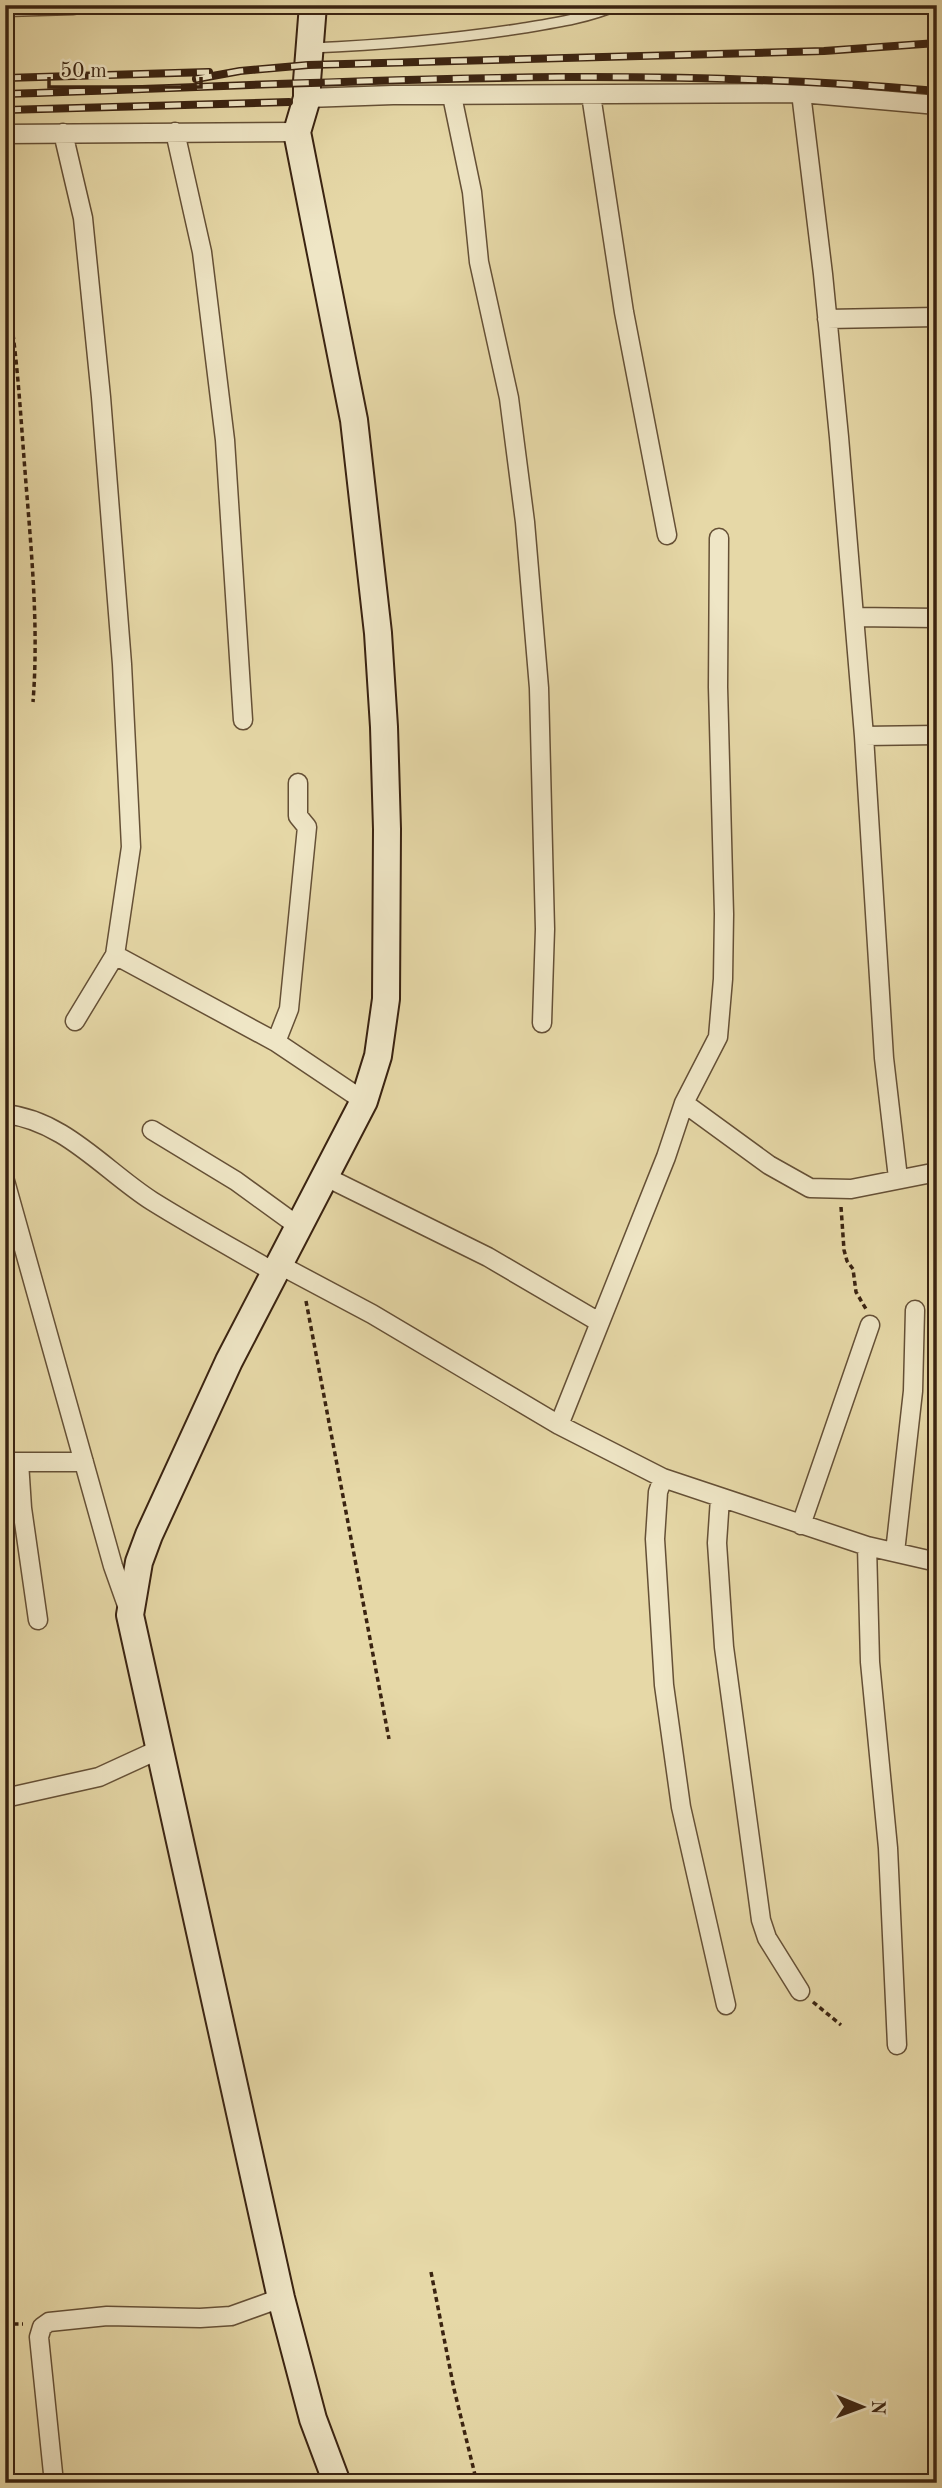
<svg xmlns="http://www.w3.org/2000/svg" width="942" height="2488" viewBox="0 0 942 2488" font-family="'Old Standard TT',serif">
  <rect width="100%" height="100%" fill="#e6d8a7"/>
  <filter id="stains"><feTurbulence type="fractalNoise" baseFrequency=".00286" numOctaves="4"/><feColorMatrix values="0 0 0 0 .2 0 0 0 0 .09 0 0 0 0 .02 0 0 0 .5 -.17"/></filter>
  <radialGradient id="worn" r=".72"><stop offset=".6" stop-color="#630" stop-opacity="0"/><stop offset="1" stop-color="#630" stop-opacity=".3"/></radialGradient>
  <g fill="none" stroke-linecap="round" stroke-linejoin="round">
    <g stroke="#655036" stroke-width="12">
      <path id="lane" d="M 311,48 C 383,45 454,39 524,28 C 555,23 589,18 618,5"/>
    </g>
    <g stroke="#655036" stroke-width="21">
      <path id="street" d="M 5,7 L 73,5
        M 801,93 L 937,105
        M 591,95 L 624,312 L 667,535
        M 452,96 L 472,192 L 479,262 L 509,398 L 525,522 L 539,688 L 545,929 L 542,1023
        M 307,98 L 393,95 L 801,93 L 823,274 L 839,437 L 864,736 L 884,1058 L 898,1178
        M 175,132 L 202,252 L 225,440 L 243,720
        M 63,133 L 83,218 L 101,397 L 122,664 L 131,847 L 115,955 L 75,1021
        M 5,134 L 297,132
        M 827,319 L 937,317
        M 854,617 L 937,618
        M 864,736 L 937,735
        M 115,955 L 276,1042 L 364,1101
        M 276,1042 L 289,1009 L 307,827 L 298,816 L 298,783
        M 684,1103 L 769,1165 L 810,1188 L 851,1189 L 937,1172
        M 5,1114 C 64,1120 105,1171 152,1201 C 192,1226 234,1249 274,1272
        M 152,1130 L 236,1181 L 298,1226
        M 324,1176 L 488,1257 L 599,1322
        M 5,1181 L 113,1566 L 129,1611
        M 278,1264 L 372,1314 L 559,1425 L 663,1478 L 867,1546 L 937,1562
        M 559,1425 L 666,1157 L 684,1103 L 718,1037 L 723,979 L 724,914 L 718,687 L 719,538
        M 5,1462 L 84,1462
        M 19,1462 L 22,1508 L 38,1620
        M 663,1478 L 658,1492 L 655,1539 L 664,1685 L 681,1807 L 726,2005
        M 720,1498 L 717,1543 L 724,1647 L 761,1920 L 767,1938 L 800,1991
        M 801,1525 L 870,1325
        M 867,1546 L 870,1662 L 888,1848 L 897,2045
        M 895,1552 L 913,1391 L 915,1310
        M 5,1798 L 99,1777 L 160,1749
        M 54,2483 L 39,2337 L 42,2327 L 49,2322 L 107,2316 L 200,2318 L 231,2316 L 281,2298"/>
    </g>
    <g stroke="#3a2311" stroke-width="30">
      <path id="secondary" d="M 313,5 L 307,81 L 307,98 L 297,132 L 354,420 L 378,633 L 384,727 L 387,829 L 386,999 L 378,1056 L 364,1101 L 229,1361 L 149,1535 L 139,1562 L 130,1615 L 281,2298 L 313,2419 L 337,2483"/>
    </g>
    <path stroke="#3a2311" stroke-width="3.5" stroke-dasharray="5 3.5" stroke-linecap="butt" d="M 5,284 C 17,345 20,409 25,471 C 31,548 39,625 33,702
      M 841,1207 L 844,1250 L 847,1261 L 853,1269 L 856,1292 L 866,1309
      M 306,1301 L 389,1739
      M 813,2002 L 841,2025
      M 431,2272 L 454,2389 L 477,2483
      M 5,2324 L 23,2324"/>
    <use href="#lane" stroke="#efe6c6" stroke-width="9"/>
    <use href="#street" stroke="#efe6c6" stroke-width="18"/>
    <use href="#secondary" stroke="#efe6c6" stroke-width="26"/>
    <g stroke="#3a2311" stroke-width="8">
      <path id="rail" d="M 5,78 L 209,72
        M 196,79 L 240,71 L 308,65 L 824,51 L 937,43
        M 5,94 C 316,84 627,63 937,91
        M 5,110 L 289,102"/>
    </g>
    <use href="#rail" stroke="#efe6c6" stroke-width="5" stroke-dasharray="16" stroke-linecap="butt"/>
  </g>
  <rect width="942" height="2488" fill="none" stroke="#e6d8a7" stroke-width="28"/>
  <rect x="7" y="7" width="928" height="2474" fill="none" stroke="#3a2311" stroke-width="3.5"/>
  <rect x="14" y="14" width="914" height="2460" fill="none" stroke="#3a2311" stroke-width="2"/>
  <g transform="translate(862 2407) rotate(91)" stroke="#efe6c6" stroke-width="5" paint-order="stroke">
  <path d="M0-5L12 26L0 18L-12 26Z" fill="#3a2311"/>
  <text y="-10" font-size="19" font-weight="bold" text-anchor="middle" fill="#3a2311">N</text>
  </g>
  <path d="M49 77v10h152v-10" fill="none" stroke="#3a2311" stroke-width="3.5"/>
  <text x="60" y="77" font-size="21" fill="#3a2311" stroke="#efe6c6" stroke-width="5" paint-order="stroke">50 m</text>
  <rect width="100%" height="100%" filter="url(#stains)"/>
  <rect width="100%" height="100%" fill="url(#worn)"/>
</svg>
